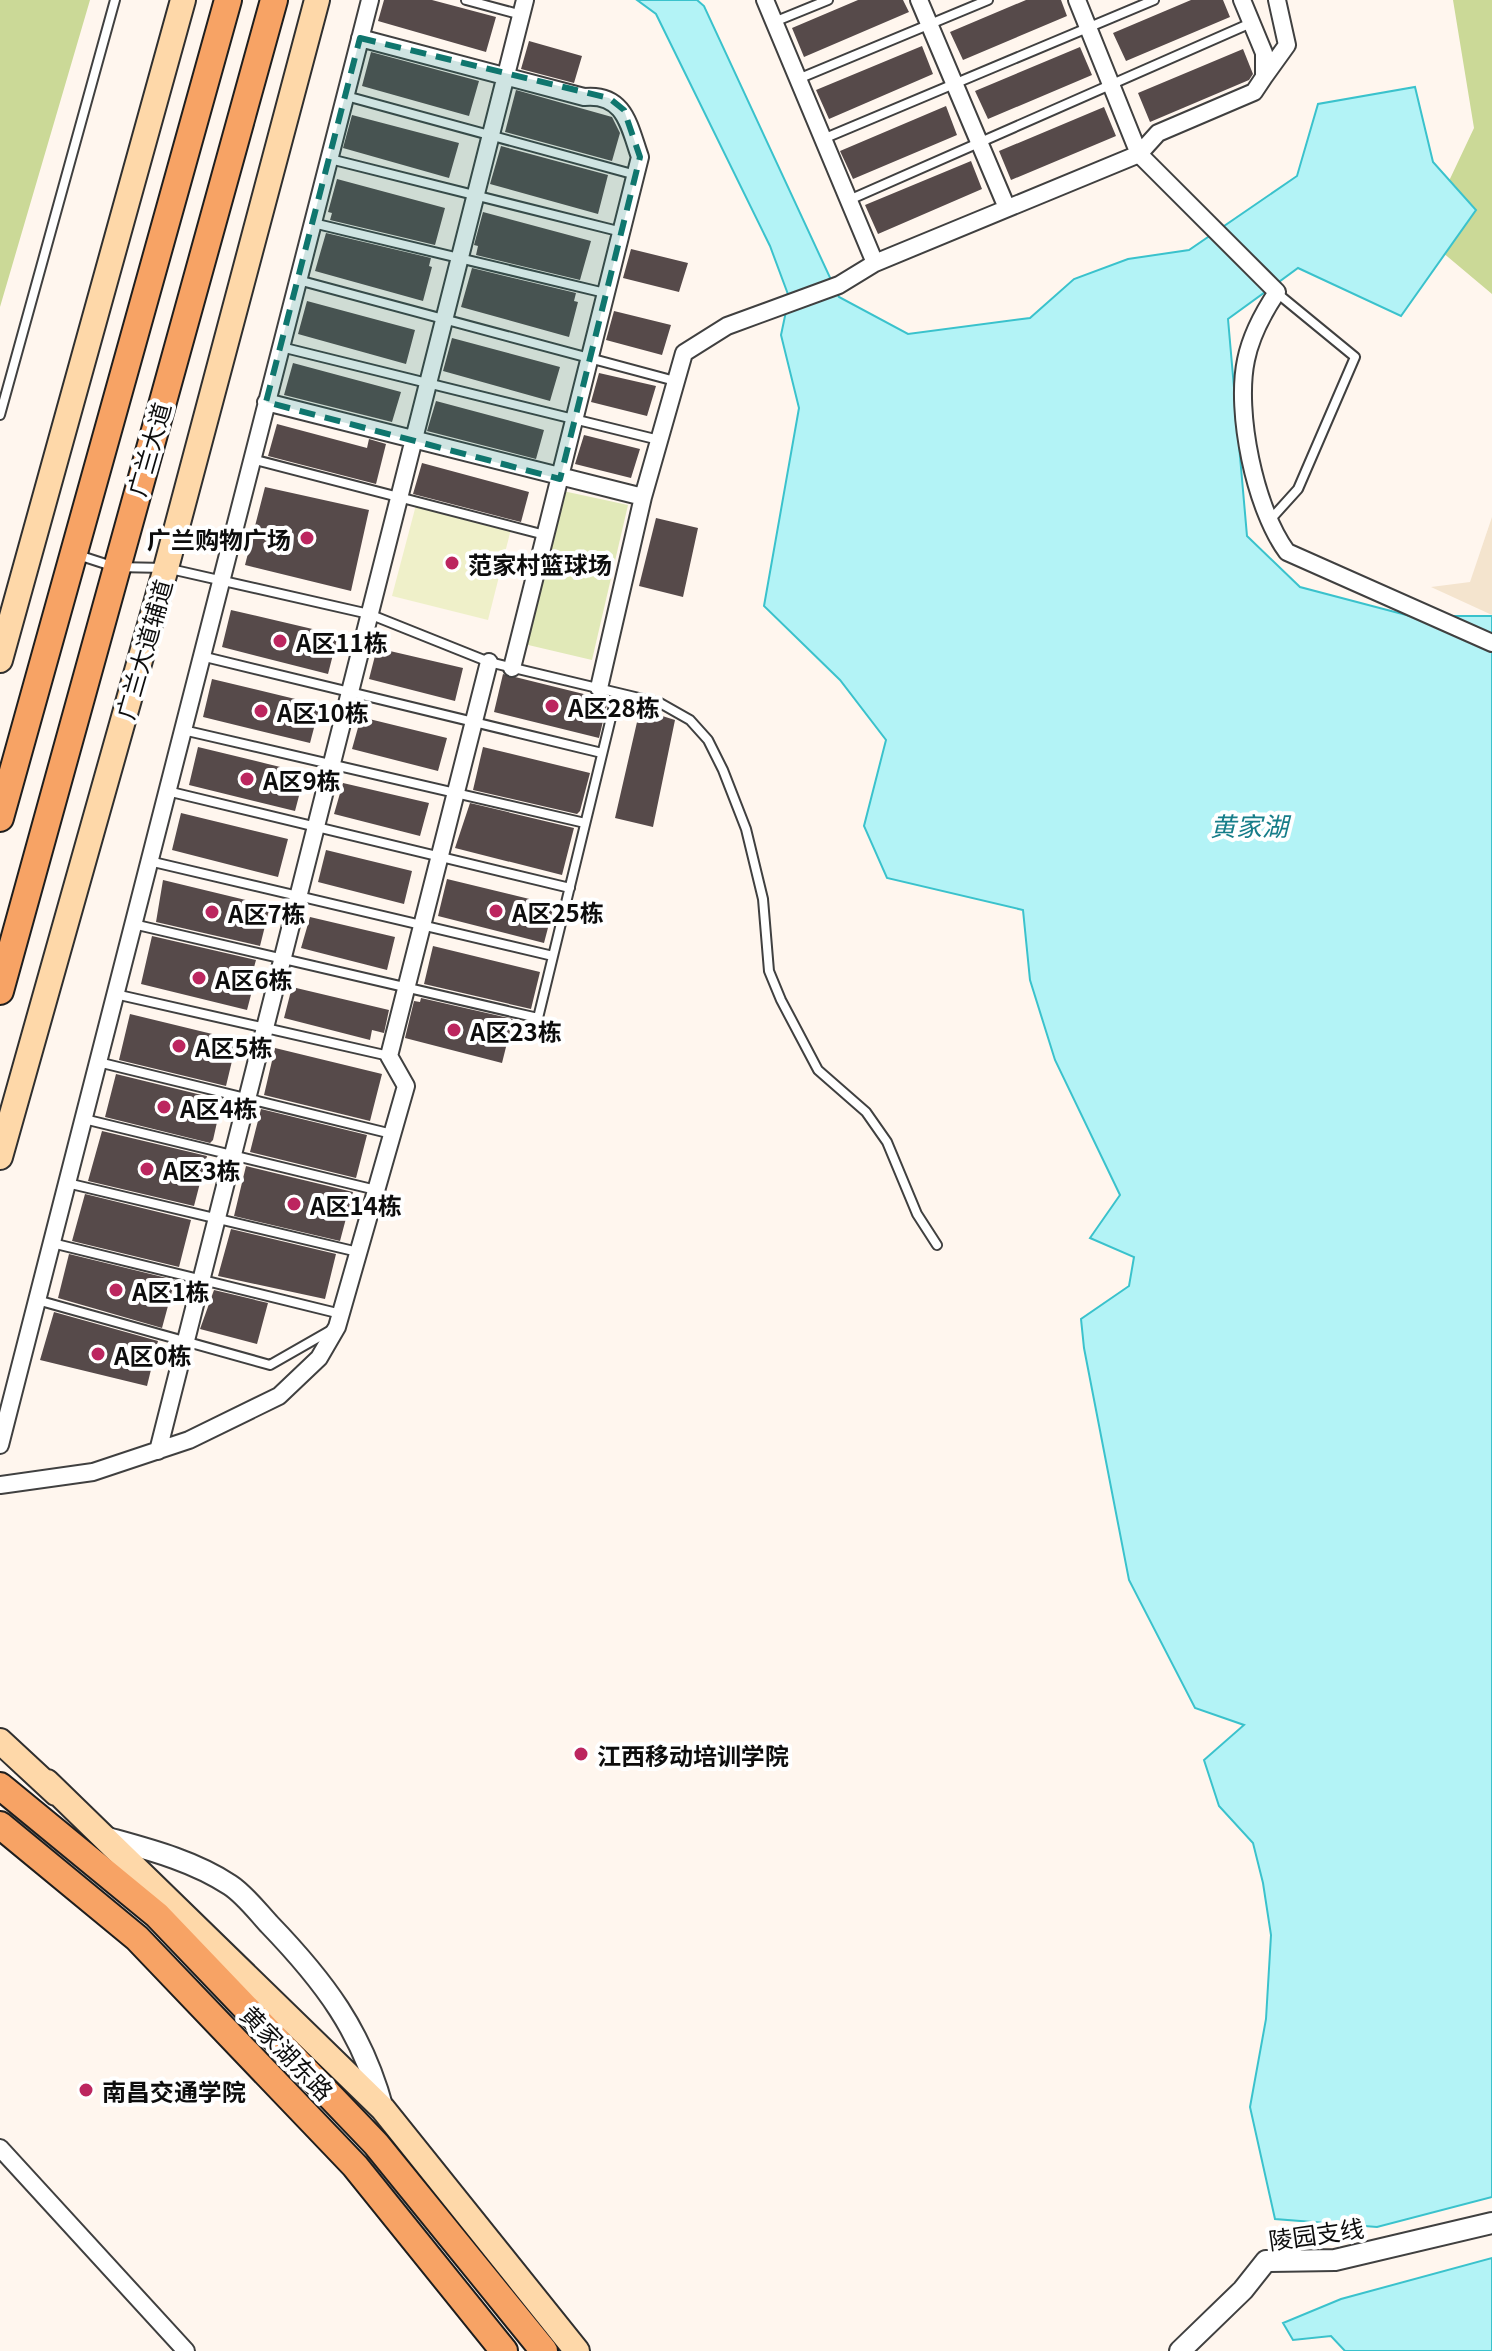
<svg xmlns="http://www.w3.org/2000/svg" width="1492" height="2351" viewBox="0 0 1492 2351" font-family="Georgia,'Noto Sans SC',serif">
  <rect width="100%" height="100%" fill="#fff6ee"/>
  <path fill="#f4e4ce" d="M 1492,517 L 1492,615 L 1431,587 L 1470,582 Z"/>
  <path fill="#e1e9b8" d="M 563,491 L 628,505 L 592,660 L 524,644 Z"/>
  <path fill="#cbd997" d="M 0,0 L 90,0 L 0,307 Z
    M 1453,0 L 1492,0 L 1492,294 L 1423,236 L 1474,128 Z"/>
  <path fill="#eff0c9" d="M 416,505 L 511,529 L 488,620 L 392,596 Z"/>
  <path fill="#b3f3f6" stroke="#3ac2cc" stroke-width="2" d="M 637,0 L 697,0 L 704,6 L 839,297 L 908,334 L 1030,318 L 1074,279 L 1128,259 L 1189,250 L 1297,176 L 1318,104 L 1415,87 L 1433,162 L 1476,210 L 1401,316 L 1298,268 L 1228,319 L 1247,536 L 1300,587 L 1410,616 L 1492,616 L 1492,2197 L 1377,2227 L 1275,2219 L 1250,2107 L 1266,2019 L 1271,1935 L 1263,1883 L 1253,1843 L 1219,1806 L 1204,1760 L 1244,1725 L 1195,1708 L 1129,1580 L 1084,1348 L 1081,1319 L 1129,1286 L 1134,1257 L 1090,1238 L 1120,1195 L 1055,1060 L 1030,980 L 1023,910 L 887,878 L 864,826 L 886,740 L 840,680 L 764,606 L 799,408 L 781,335 L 789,297 L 770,246 L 656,14 Z
    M 1492,2258 L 1492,2351 L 1345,2351 L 1331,2336 L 1293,2340 L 1283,2323 L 1341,2299 Z"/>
  <path fill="#564a4a" d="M 384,0 L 432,0 L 496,17 L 486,52 L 378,21 Z
    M 858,0 L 903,0 L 909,12 L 804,57 L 792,28 Z
    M 1026,0 L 1061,0 L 1067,16 L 963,60 L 950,32 Z
    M 1191,0 L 1223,0 L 1230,17 L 1126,61 L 1113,33 Z
    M 529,41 L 582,56 L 574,83 L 521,69 Z
    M 922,46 L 933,74 L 829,119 L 816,90 Z
    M 1080,47 L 1092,75 L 988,119 L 975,91 Z
    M 1243,49 L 1253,74 L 1249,80 L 1150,122 L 1138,93 Z
    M 371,52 L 479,81 L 469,116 L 362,86 Z
    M 516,90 L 612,117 L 620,133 L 612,161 L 505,132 Z
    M 946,106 L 957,135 L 853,179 L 840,151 Z
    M 1104,107 L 1116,136 L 1011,180 L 999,151 Z
    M 352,115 L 459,143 L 449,178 L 343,148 Z
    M 501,146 L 608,175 L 598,214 L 490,184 Z
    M 971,161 L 982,189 L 878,234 L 865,205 Z
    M 337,179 L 445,208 L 435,245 L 330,220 L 332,213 L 328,212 Z
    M 483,212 L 591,241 L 580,280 L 476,255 L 478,246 L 474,245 Z
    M 326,233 L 431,258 L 429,266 L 432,267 L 423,301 L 315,271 Z
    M 631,249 L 688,263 L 679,292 L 623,278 Z
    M 472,268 L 576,293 L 574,301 L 578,302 L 569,337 L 461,307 Z
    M 307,301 L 415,330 L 406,364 L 298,334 Z
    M 614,311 L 671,325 L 662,355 L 606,340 Z
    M 452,338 L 560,367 L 550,401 L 443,371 Z
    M 293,363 L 401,392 L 392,422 L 284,395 Z
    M 599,373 L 656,386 L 647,416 L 591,402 Z
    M 436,401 L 544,430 L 536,459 L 427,431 Z
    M 277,424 L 367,448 L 369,439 L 386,444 L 376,484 L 268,456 Z
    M 584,435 L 640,449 L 631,478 L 575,464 Z
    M 422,463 L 529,492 L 521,522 L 413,494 Z
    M 265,487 L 369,510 L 351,591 L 245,565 Z
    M 656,518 L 698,528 L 683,597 L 639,586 Z
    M 231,610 L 338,635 L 328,674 L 222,647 Z
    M 377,648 L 463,668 L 455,701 L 369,679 Z
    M 503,674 L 608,700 L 599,738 L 494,712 Z
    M 212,679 L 320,705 L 310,743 L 203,717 Z
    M 640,709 L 675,720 L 653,827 L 615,818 Z
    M 361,717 L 447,738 L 438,771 L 352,749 Z
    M 198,747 L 305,773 L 295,811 L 189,785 Z
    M 483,747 L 590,773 L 580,811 L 577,814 L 473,790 Z
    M 343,783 L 429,803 L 420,836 L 334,814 Z
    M 470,803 L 574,828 L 562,875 L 455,848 Z
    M 181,813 L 288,839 L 278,877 L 172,850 Z
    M 326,850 L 412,871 L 404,904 L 318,882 Z
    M 447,879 L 554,905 L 544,943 L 438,916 Z
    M 163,880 L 270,906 L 260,946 L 156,922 Z
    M 310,917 L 395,937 L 387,970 L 301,948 Z
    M 152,936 L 256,960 L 253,971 L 257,972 L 247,1010 L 141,984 Z
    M 433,946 L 540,972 L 531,1009 L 424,984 Z
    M 292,987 L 389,1010 L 384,1033 L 372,1030 L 370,1040 L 284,1018 Z
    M 421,998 L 513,1019 L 502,1063 L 405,1038 L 414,1001 L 420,1002 Z
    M 130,1014 L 237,1040 L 226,1086 L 119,1060 Z
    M 275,1048 L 382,1074 L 370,1121 L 264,1095 Z
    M 116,1074 L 222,1100 L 213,1140 L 210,1143 L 105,1117 Z
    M 261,1109 L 367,1135 L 356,1178 L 250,1152 Z
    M 102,1131 L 207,1156 L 194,1206 L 88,1181 Z
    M 246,1166 L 353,1192 L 340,1241 L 234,1216 Z
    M 85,1194 L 191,1220 L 179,1267 L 72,1241 Z
    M 231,1229 L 336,1254 L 325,1299 L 218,1276 Z
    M 69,1254 L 175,1280 L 162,1328 L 58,1298 Z
    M 214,1290 L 268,1303 L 257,1344 L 200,1329 Z
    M 54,1312 L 158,1341 L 147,1386 L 40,1360 Z"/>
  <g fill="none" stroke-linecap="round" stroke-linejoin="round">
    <g stroke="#404040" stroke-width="12">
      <path id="service" d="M 466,0 L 522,15
        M 774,22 L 828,0
        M 798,79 L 988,0
        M 346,96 L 636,175
        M 823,139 L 1154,0
        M 330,159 L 622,232
        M 849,200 L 1251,23
        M 313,223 L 605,293
        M 298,280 L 675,381
        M 281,347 L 659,440
        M 0,415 L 115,0
        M 252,459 L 545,535
        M 1270,520 L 1298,489 L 1355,357 L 1277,293
        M 78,555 L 115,567 L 166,568 L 369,614 L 489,662 L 660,703 L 690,720 L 708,740 L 723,770 L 746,829 L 763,899 L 769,971 L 781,1000 L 818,1070 L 866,1112 L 887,1142 L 917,1214 L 937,1245
        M 201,656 L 602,753
        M 183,730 L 585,823
        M 167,791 L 570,888
        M 149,861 L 553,956
        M 133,924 L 538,1018 L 617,693
        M 115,994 L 389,1056
        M 98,1062 L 392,1134
        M 84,1119 L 376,1190
        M 67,1183 L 358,1252
        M 52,1243 L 341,1314
        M 37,1300 L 270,1365 L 333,1329"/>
    </g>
    <g stroke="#404040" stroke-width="20">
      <path id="minor" d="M 765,0 L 875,263 L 1139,154 L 1077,0
        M 919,0 L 1007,208
        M 1242,0 L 1264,53 L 1264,77 L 1254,92 L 1158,133 L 1139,154 L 1277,292 C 1263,313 1251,335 1246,360 C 1235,412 1255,509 1287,552 L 1492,643
        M 360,38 L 584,97 C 625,93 629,126 640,157 L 512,668
        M 1264,77 L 1287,45 L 1277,0
        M 266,402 L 643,497
        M 599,688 L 643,497 L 684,353 L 727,326 L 839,285 L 875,263
        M 0,1445 L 370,0
        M 158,1451 L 525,0
        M 0,1485 L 93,1472 L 189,1440 L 279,1396 L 319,1358 L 337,1327 L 406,1086 L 389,1056 L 489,662
        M 0,2148 L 186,2351"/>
    </g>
    <g stroke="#404040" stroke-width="24">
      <path id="tertiary" d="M 104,1837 C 147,1849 192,1860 230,1885 C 244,1894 257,1911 269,1924 C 324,1981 362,2031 383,2109
        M 1180,2351 L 1243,2290 L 1266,2261 L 1335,2260 L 1492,2223"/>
    </g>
    <g stroke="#2f2f2f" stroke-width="28">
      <path id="secondary" d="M 0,660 L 183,0
        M 0,1157 L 166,568 L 317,0
        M 0,1741 L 56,1793
        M 47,1782 L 383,2109 L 577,2351"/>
    </g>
    <g stroke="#1e1e1e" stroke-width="30">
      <path id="primary" d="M 0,818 L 228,0
        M 0,991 L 274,0
        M 0,1786 L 157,1915 L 376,2144 L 544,2351
        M 0,1825 L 137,1938 L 355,2166 L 504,2351"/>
    </g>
    <use href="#service" stroke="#fff" stroke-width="8"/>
    <use href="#minor" stroke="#fff" stroke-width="16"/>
    <use href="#tertiary" stroke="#fff" stroke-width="20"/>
    <use href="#secondary" stroke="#fed8a9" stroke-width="24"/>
    <use href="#primary" stroke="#f7a365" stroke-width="26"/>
  </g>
  <path fill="#0f766e" fill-opacity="0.2" stroke="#0f766e" stroke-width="6" stroke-dasharray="16 10" stroke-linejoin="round" d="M 360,38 L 609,98 L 624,110 L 640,157 L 560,479 L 266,402 Z"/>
  <g fill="#bc265f" stroke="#fff" stroke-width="3">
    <circle cx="307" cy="538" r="8"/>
    <circle cx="452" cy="563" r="8"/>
    <circle cx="280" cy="641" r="8"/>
    <circle cx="552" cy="706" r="8"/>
    <circle cx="261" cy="711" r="8"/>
    <circle cx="247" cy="779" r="8"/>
    <circle cx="496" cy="911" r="8"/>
    <circle cx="212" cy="912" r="8"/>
    <circle cx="199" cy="978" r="8"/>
    <circle cx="454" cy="1030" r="8"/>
    <circle cx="179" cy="1046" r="8"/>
    <circle cx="164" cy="1107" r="8"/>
    <circle cx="147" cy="1169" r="8"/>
    <circle cx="294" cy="1204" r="8"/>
    <circle cx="116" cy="1290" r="8"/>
    <circle cx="98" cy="1354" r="8"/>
    <circle cx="581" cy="1754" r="8"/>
    <circle cx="86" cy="2090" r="8"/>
  </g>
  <g text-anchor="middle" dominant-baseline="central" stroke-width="8" stroke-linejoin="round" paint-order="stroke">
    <g font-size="24" fill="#0d0d0d" stroke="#fff">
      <text transform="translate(148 449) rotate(-74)">广兰大道</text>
      <text transform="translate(143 649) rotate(-74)">广兰大道辅道</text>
      <text transform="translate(288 2052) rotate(46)">黄家湖东路</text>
      <text transform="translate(1316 2233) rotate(-8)">陵园支线</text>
    </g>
    <g font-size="24" font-weight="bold" fill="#0d0d0d" stroke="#fff" text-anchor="start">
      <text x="291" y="538" text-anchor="end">广兰购物广场</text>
      <text x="468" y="563">范家村篮球场</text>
      <text x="296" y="641">A区11栋</text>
      <text x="568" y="706">A区28栋</text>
      <text x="277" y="711">A区10栋</text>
      <text x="263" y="779">A区9栋</text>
      <text x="512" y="911">A区25栋</text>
      <text x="228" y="912">A区7栋</text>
      <text x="215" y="978">A区6栋</text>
      <text x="470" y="1030">A区23栋</text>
      <text x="195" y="1046">A区5栋</text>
      <text x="180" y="1107">A区4栋</text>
      <text x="163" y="1169">A区3栋</text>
      <text x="310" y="1204">A区14栋</text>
      <text x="132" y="1290">A区1栋</text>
      <text x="114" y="1354">A区0栋</text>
      <text x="597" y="1754">江西移动培训学院</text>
      <text x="102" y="2090">南昌交通学院</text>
    </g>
    <g font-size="26" font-style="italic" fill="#167d89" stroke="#fff">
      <text x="1249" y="824">黄家湖</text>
    </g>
  </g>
</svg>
